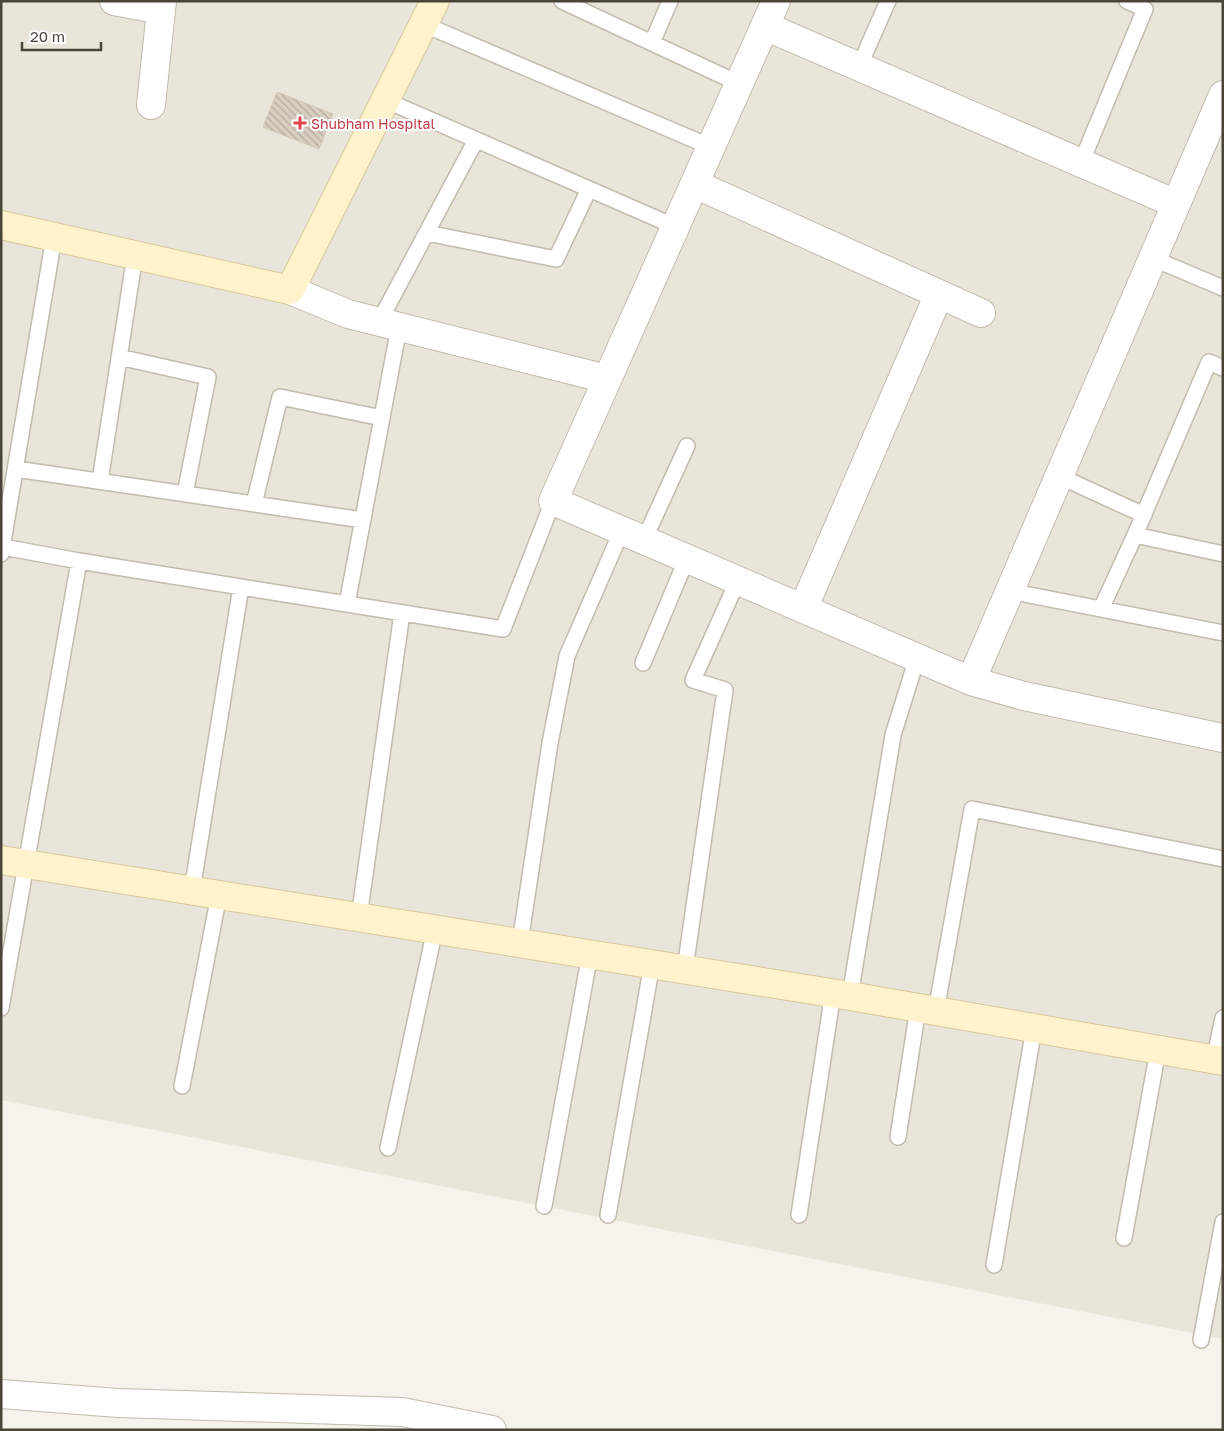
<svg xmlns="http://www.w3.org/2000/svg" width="1224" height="1431" viewBox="0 0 1224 1431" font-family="'Golos Text',sans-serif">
  <defs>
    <pattern id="building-back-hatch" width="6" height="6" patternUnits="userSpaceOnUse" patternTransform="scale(1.25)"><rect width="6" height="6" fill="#d8cfc1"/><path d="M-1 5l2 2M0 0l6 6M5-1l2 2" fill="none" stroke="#b1aa9e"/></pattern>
  </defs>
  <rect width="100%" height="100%" fill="#f6f3ec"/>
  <path fill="#eae5da" d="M 1,1 L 1223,1 L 1223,1339 L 1,1100 Z"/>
  <path fill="url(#building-back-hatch)" stroke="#d3c7b4" d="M 277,92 L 333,114 L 319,149 L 263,127 Z"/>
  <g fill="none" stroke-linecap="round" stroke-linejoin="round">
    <g stroke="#c2bbae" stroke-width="18">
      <path id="lane" d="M 562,1 L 740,84
        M 423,24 L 711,147
        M 652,43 L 670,1
        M 859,67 L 888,1
        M 385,100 L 676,227
        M 1081,163 L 1145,9 L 1127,1
        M 427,233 L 556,259 L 589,189
        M 1152,258 L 1223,288
        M 379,322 L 476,140
        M 119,357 L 208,377 L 185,494
        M 1223,368 L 1209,362 L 1135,535 L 1223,554
        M 16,469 L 363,520
        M 1059,476 L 1144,515
        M 100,481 L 135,255
        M 254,504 L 280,397 L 382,418
        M 644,540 L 687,446
        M 3,547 L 79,561 L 503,629 L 553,501
        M 1,554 L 54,237
        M 1009,591 L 1223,633
        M 347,604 L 399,327
        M 1101,609 L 1135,535
        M 643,663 L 687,558
        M 192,890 L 241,587
        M 359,917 L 402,613
        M 520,943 L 550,743 L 567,656 L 622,530
        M 685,969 L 725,690 L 693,680 L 738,580
        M 850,996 L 893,735 L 917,658
        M 1,1008 L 79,561
        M 936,1011 L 972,809 L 1223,859
        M 1214,1060 L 1223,1018
        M 182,1086 L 219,895
        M 898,1137 L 918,1008
        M 388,1148 L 435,929
        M 544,1206 L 590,954
        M 608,1215 L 652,964
        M 799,1215 L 833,993
        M 1124,1238 L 1158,1050
        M 994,1265 L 1034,1028
        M 1201,1340 L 1223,1222"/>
    </g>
    <g stroke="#c2bbae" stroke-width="30">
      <path id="street" d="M 114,1 L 161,10
        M 776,1 L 553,501 L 971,681 L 1024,696 L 1223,738
        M 765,26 L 1176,204
        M 151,105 L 162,1
        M 695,184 L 981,313
        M 290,290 L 348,314 L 607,379
        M 803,609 L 939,294
        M 971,681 L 1223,95
        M 1,1394 L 118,1403 L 402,1412 L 492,1430"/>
    </g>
    <g stroke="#d6c79b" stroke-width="30">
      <path id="secondary" d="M 1,225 L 290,290 L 435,1
        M 1,860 L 850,996 L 1223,1061"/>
    </g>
    <use href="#lane" stroke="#fff" stroke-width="15"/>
    <use href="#street" stroke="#fff" stroke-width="28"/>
    <use href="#secondary" stroke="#fff3cd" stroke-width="28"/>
  </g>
  <path fill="#e0444e" stroke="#fff" stroke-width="2" d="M297.5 115.5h5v5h5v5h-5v5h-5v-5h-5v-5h5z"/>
  <g text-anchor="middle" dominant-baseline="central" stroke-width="4" stroke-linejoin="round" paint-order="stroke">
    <g font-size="14" fill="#be3a42" stroke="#fff" text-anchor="start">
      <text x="311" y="123">Shubham Hospital</text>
    </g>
  </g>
  <rect width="1224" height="1431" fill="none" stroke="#4b4439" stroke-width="5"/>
  <path d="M22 42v8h79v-8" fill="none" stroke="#4b4439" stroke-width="2.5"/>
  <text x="30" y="42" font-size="15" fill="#4b4439" stroke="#ffffff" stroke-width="4" paint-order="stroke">20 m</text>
</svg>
